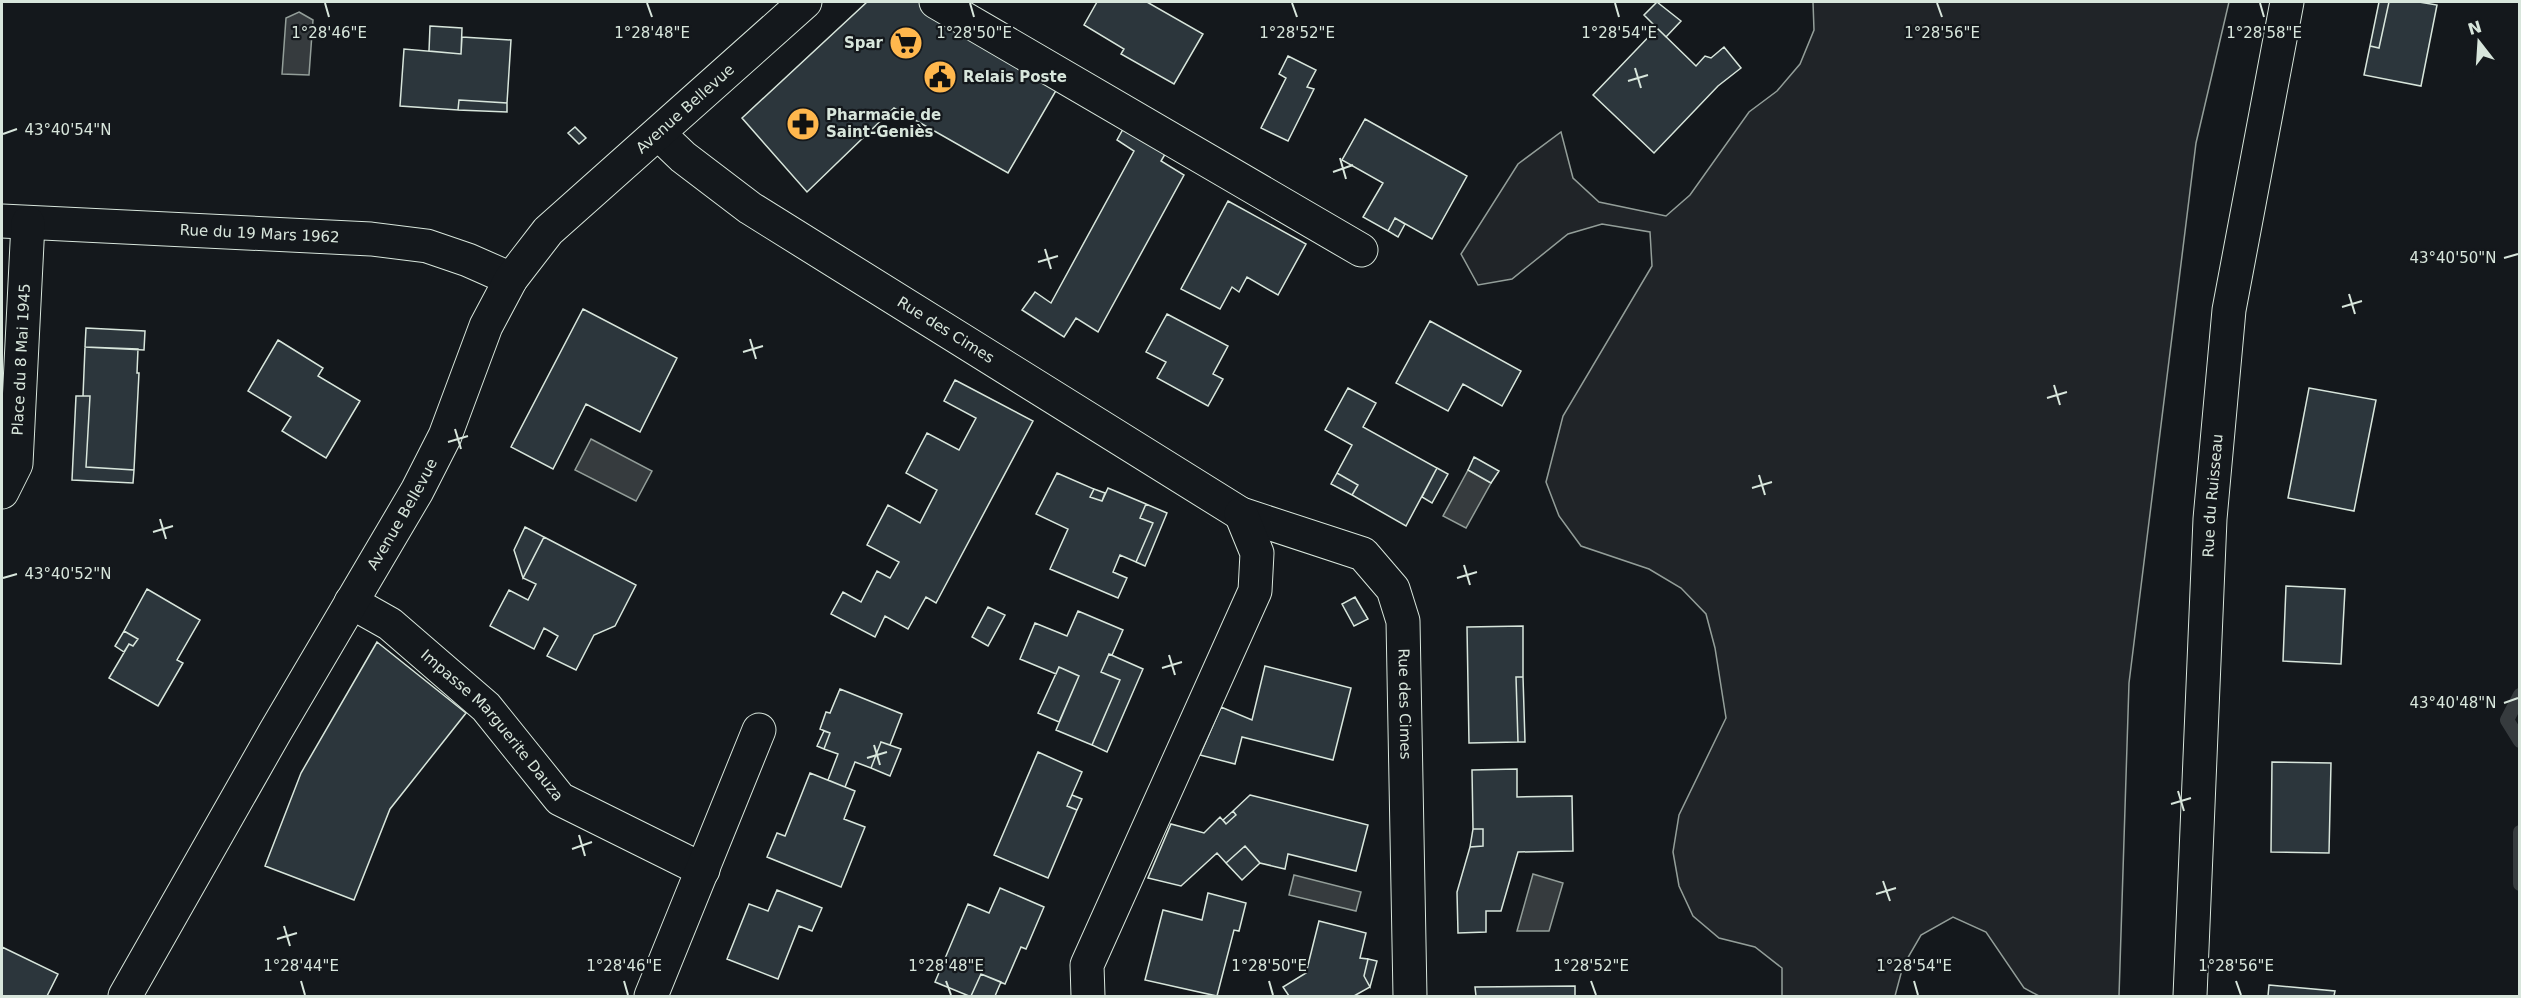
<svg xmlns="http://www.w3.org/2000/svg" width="2521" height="998" viewBox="0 0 2521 998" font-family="'DejaVu Sans',sans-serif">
  <rect width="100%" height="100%" fill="#14181c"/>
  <path fill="#202428" stroke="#939e99" stroke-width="1.5" d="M 1813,2 L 2229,2 L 2196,143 L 2129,683 L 2119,996 L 2039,996 L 2024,988 L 1986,932 L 1953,917 L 1921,935 L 1903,966 L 1895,996 L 1782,996 L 1782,968 L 1755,947 L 1719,938 L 1693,916 L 1679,886 L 1673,852 L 1679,815 L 1726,718 L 1715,648 L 1706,614 L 1681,588 L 1649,569 L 1581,546 L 1559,516 L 1546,482 L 1563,416 L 1652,266 L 1650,232 L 1602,224 L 1568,234 L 1512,279 L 1478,285 L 1461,254 L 1518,164 L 1561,132 L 1573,178 L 1599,202 L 1666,216 L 1690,195 L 1749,112 L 1777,91 L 1800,64 L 1814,30 Z"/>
  <path fill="#363b3e" stroke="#939e99" stroke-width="1.5" d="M 299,12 L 313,20 L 309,75 L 282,74 L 286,18 Z
    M 591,439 L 652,471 L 636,501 L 575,470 Z
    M 1468,470 L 1491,483 L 1466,528 L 1443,516 Z
    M 1533,874 L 1563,883 L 1549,931 L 1517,931 Z
    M 1294,875 L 1361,892 L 1356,911 L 1289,895 Z"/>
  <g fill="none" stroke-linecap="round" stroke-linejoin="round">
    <path stroke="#363b3e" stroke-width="14" d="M 2520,695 L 2507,720 L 2520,741
      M 2520,832 L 2520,884"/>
  </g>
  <path fill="#2c363c" stroke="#d8e6dc" stroke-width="1.5" d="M 867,2 L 922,2 L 1061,82 L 1008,173 L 894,108 L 807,192 L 742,118 Z
    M 1097,2 L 1147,2 L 1203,34 L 1174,84 L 1121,54 L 1124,49 L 1084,25 Z
    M 1657,2 L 1681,21 L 1666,37 L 1644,15 Z
    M 2379,2 L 2389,2 L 2379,48 L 2370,46 Z
    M 2389,2 L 2419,2 L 2437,5 L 2421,86 L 2364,75 L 2370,46 L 2379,48 Z
    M 430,26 L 462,28 L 461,54 L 429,51 Z
    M 1657,28 L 1696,66 L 1705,56 L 1711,58 L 1724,47 L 1741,68 L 1718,86 L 1654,153 L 1593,95 Z
    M 462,37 L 511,40 L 507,103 L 459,100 L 458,110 L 400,106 L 404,49 L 461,54 Z
    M 1288,56 L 1316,70 L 1307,87 L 1314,89 L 1288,141 L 1261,128 L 1286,78 L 1279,74 Z
    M 459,100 L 507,103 L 507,112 L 458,110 Z
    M 1365,119 L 1467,176 L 1432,239 L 1395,218 L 1388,231 L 1363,217 L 1383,183 L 1342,160 Z
    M 1128,120 L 1171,144 L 1161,161 L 1184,175 L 1098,332 L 1076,318 L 1064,337 L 1022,310 L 1035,292 L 1051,303 L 1134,151 L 1117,140 Z
    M 575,127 L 586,138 L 579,144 L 568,133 Z
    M 1228,201 L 1306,244 L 1278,295 L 1247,277 L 1239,292 L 1232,287 L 1220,309 L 1181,289 Z
    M 1395,218 L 1405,224 L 1398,237 L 1388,231 Z
    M 583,309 L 677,358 L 640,432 L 586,404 L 553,469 L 511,447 Z
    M 1167,314 L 1228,346 L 1213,374 L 1223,379 L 1208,406 L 1157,378 L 1166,362 L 1146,352 Z
    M 1430,321 L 1521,371 L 1502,406 L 1463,384 L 1448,411 L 1396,383 Z
    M 86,328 L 145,331 L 144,350 L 85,347 Z
    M 278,340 L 323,368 L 318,376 L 360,401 L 326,458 L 282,431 L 291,417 L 248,391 Z
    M 85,347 L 138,349 L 137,373 L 139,373 L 134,470 L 86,467 L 90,396 L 83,396 Z
    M 955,380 L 1033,421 L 936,603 L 926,597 L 908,629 L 885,616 L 875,637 L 831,614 L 843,592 L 861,602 L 877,571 L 890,578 L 899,562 L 867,545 L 888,505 L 920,523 L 937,490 L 906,473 L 927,433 L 959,450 L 976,418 L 944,401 Z
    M 1348,388 L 1376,403 L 1363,427 L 1437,468 L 1406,526 L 1352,495 L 1358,485 L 1337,473 L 1352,445 L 1325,430 Z
    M 2309,388 L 2376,400 L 2354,511 L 2288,498 Z
    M 76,396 L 90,396 L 86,467 L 134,470 L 133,483 L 72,480 Z
    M 1474,457 L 1499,471 L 1491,483 L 1468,470 Z
    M 1437,468 L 1448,474 L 1432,503 L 1422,497 Z
    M 1057,473 L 1094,489 L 1090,497 L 1102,501 L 1108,488 L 1146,504 L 1140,518 L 1153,523 L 1136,562 L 1120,555 L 1113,572 L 1127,578 L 1118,598 L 1050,569 L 1068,529 L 1036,514 Z
    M 1337,473 L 1358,485 L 1352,495 L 1331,484 Z
    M 1094,489 L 1105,493 L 1102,501 L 1090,497 Z
    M 1146,504 L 1167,513 L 1145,566 L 1136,562 L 1153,523 L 1140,518 Z
    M 525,527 L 544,537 L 523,578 L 514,550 Z
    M 544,537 L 636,585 L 615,626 L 594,635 L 576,670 L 547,656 L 558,636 L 544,628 L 534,649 L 490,626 L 509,590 L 528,600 L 536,584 L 523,578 Z
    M 2286,586 L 2345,589 L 2341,664 L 2283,661 Z
    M 147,589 L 200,620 L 177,660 L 183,663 L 158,706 L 109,678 L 129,644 L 133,646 L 138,639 L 124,631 Z
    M 1355,597 L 1368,619 L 1354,626 L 1342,604 Z
    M 988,607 L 1005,615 L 988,646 L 972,637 Z
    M 1078,611 L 1123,630 L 1112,655 L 1109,654 L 1101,672 L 1120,680 L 1092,745 L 1056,730 L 1079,676 L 1059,667 L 1056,674 L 1020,659 L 1035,623 L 1067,636 Z
    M 1523,626 L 1523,677 L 1516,677 L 1518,742 L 1469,743 L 1467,627 Z
    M 124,631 L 138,639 L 133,646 L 129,644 L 124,652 L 115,646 Z
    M 377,642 L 466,713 L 390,809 L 354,900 L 265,866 L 301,773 Z
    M 1109,654 L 1143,669 L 1107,752 L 1092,745 L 1120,680 L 1101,672 Z
    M 1265,666 L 1351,688 L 1333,760 L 1242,737 L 1235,764 L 1200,755 L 1221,707 L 1252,720 Z
    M 1059,667 L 1079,676 L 1059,722 L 1038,713 Z
    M 1516,677 L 1523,677 L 1525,742 L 1518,742 Z
    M 840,689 L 902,714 L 890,745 L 881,742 L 871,768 L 855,762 L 845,787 L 828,780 L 838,754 L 824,749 L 830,733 L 820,729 L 826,712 L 830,713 Z
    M 824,731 L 830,733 L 824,749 L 817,746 Z
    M 881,742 L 901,749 L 890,776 L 871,768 Z
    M 1038,752 L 1082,772 L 1067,806 L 1077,810 L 1048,878 L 994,855 Z
    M 2272,762 L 2331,763 L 2329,853 L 2271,852 Z
    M 1517,769 L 1517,797 L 1572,796 L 1573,851 L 1518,852 L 1501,911 L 1486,911 L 1486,932 L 1458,933 L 1457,892 L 1470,847 L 1483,846 L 1483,829 L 1473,829 L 1472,770 Z
    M 810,773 L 855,791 L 844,819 L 865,827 L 841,887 L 767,857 L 777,833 L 785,836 Z
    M 1072,795 L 1082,799 L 1077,810 L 1067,806 Z
    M 1250,795 L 1368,825 L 1356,871 L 1288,854 L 1285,869 L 1260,863 L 1245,846 L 1226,863 L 1217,853 L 1181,886 L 1148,878 L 1171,824 L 1204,833 L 1220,817 L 1226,824 L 1236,815 L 1233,811 Z
    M 1233,811 L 1236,815 L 1226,824 L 1223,820 Z
    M 1473,829 L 1483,829 L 1483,846 L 1470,847 Z
    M 1245,846 L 1260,863 L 1242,880 L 1226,863 Z
    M 1000,888 L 1044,907 L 1026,949 L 1021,947 L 1005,984 L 981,974 L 971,996 L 969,996 L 935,982 L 968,904 L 989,913 Z
    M 777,890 L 822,908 L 812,931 L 799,926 L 778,979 L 727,959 L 749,904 L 768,911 Z
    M 1208,893 L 1246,903 L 1239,931 L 1234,930 L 1217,996 L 1145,980 L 1163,910 L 1202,920 Z
    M 1319,921 L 1366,933 L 1360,958 L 1368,959 L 1364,976 L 1370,987 L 1354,996 L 1289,996 L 1283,987 L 1306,973 Z
    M 2,947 L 58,974 L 47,996 L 2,996 Z
    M 1368,959 L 1377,961 L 1370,987 L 1364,976 Z
    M 981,974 L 1001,982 L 995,996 L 971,996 Z
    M 2269,985 L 2335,991 L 2334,996 L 2268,996 Z
    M 1575,986 L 1575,996 L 1476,996 L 1475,987 Z"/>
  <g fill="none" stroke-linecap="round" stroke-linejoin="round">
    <g stroke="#d8e6dc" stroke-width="35">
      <g id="minor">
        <path d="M 936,2 L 1361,250"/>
        <path id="s1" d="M 659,134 L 683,157 L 750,208 L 1241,514 L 1363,554 L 1393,589 L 1403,621 L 1410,996"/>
        <path id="s2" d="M 2,221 L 371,239 L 427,246 L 468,260 L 511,279"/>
        <path id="s3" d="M 2,492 L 16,464 L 28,223"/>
        <path id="s4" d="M 351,602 L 390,624 L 486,707 L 560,799 L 703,870"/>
        <path d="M 651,996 L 759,730"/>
        <path d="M 1088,996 L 1087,965 L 1255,591 L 1257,553 L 1241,514"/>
        <path id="s5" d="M 2190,996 L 2210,519 L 2229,310 L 2287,2"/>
      </g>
    </g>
    <g stroke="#d8e6dc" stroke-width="35">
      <g id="major">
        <path id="s6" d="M 125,996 L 275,732 L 417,491 L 445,436 L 486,326 L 511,279 L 548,231 L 805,2"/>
      </g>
    </g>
    <use href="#minor" stroke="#14181c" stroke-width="33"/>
    <use href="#major" stroke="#14181c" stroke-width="33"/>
  </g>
  <path fill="none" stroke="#d8e6dc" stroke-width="2" d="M 325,3 L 329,17M 647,3 L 652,17M 970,3 L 974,17M 1292,3 L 1297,17M 1615,3 L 1619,17M 1937,3 L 1942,17M 2260,3 L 2264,17M 1635,68 L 1641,88M 1628,81 L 1648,75M 3,134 L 17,129M 1340,158 L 1346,179M 1333,172 L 1353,165M 1045,249 L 1051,269M 2504,258 L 2518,254M 1038,262 L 1058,256M 2349,294 L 2355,314M 2342,307 L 2362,301M 750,339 L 756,359M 743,352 L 763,346M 2054,385 L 2060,405M 2047,398 L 2067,392M 455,429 L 461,449M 448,442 L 468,436M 1759,475 L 1765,495M 1752,488 L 1772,482M 160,519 L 166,539M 153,532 L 173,526M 1464,565 L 1470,585M 3,578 L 17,574M 1457,578 L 1477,572M 1169,655 L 1175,675M 1162,668 L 1182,662M 2504,703 L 2518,698M 874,745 L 880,765M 867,758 L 887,752M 2178,791 L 2184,811M 2171,804 L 2191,798M 579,835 L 585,856M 572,849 L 592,842M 1883,881 L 1890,901M 1876,894 L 1896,888M 284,926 L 290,946M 277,939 L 297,933M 301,981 L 305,995M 624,981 L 628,995M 946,981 L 951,995M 1269,981 L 1273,995M 1591,981 L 1596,995M 1914,981 L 1918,995M 2236,981 L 2241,995"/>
  <defs>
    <g id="supermarket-disc" transform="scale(1.725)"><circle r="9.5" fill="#ffb74d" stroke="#14181c"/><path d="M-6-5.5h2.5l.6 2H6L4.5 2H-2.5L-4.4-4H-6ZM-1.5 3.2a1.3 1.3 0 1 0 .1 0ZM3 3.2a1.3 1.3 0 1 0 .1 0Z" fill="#111"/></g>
    <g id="civic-disc" transform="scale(1.725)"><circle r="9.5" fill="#ffb74d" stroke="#14181c"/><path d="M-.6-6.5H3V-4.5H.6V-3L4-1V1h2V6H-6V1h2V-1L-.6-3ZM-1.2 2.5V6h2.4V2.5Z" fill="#111"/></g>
    <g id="pharmacy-disc" transform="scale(1.725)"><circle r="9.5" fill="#ffb74d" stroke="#14181c"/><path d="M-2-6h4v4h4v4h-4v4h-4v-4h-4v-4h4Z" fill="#111"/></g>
  </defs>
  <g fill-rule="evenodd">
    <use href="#supermarket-disc" x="906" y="43"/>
    <use href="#civic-disc" x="940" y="77"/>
    <use href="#pharmacy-disc" x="803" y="124"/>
  </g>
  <g text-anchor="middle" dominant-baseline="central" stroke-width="4.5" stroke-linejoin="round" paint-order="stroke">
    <g font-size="15" font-weight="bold" fill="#d8e6dc" stroke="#14181c" text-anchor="start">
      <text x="883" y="43" text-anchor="end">Spar</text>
      <text x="963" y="77">Relais Poste</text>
      <text x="826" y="115">Pharmacie de<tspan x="826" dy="17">Saint-Geniès</tspan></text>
    </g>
    <g font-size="15" fill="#d8e6dc" stroke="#14181c">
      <text stroke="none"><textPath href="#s6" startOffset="1060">Avenue Bellevue</textPath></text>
      <text stroke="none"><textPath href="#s2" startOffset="258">Rue du 19 Mars 1962</textPath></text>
      <text stroke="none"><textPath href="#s1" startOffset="348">Rue des Cimes</textPath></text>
      <text stroke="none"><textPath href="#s3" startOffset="136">Place du 8 Mai 1945</textPath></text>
      <text stroke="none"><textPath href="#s5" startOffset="501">Rue du Ruisseau</textPath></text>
      <text stroke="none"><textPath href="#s6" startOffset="556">Avenue Bellevue</textPath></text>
      <text stroke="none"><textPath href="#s1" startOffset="987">Rue des Cimes</textPath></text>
      <text stroke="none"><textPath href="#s4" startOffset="189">Impasse Marguerite Dauza</textPath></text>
    </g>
  </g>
  <g font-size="15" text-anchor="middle" fill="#d8e6dc" stroke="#14181c" stroke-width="4.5" stroke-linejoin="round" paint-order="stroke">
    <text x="329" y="38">1°28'46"E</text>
    <text x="652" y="38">1°28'48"E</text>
    <text x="974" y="38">1°28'50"E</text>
    <text x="1297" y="38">1°28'52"E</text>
    <text x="1619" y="38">1°28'54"E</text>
    <text x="1942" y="38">1°28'56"E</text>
    <text x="2264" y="38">1°28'58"E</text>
    <text x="68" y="135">43°40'54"N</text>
    <text x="2453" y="263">43°40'50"N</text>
    <text x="68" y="579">43°40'52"N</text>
    <text x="2453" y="708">43°40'48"N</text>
    <text x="301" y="971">1°28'44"E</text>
    <text x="624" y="971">1°28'46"E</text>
    <text x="946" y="971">1°28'48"E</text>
    <text x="1269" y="971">1°28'50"E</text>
    <text x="1591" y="971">1°28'52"E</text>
    <text x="1914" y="971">1°28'54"E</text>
    <text x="2236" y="971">1°28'56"E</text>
  </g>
  <rect width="2521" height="998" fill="none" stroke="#d8e6dc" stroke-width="6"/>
  <g transform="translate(2479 42) rotate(343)" stroke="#14181c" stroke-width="4.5" paint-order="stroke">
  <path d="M0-4.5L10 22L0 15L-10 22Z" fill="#d8e6dc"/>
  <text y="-9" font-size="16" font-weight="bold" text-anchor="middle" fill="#d8e6dc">N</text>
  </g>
</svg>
